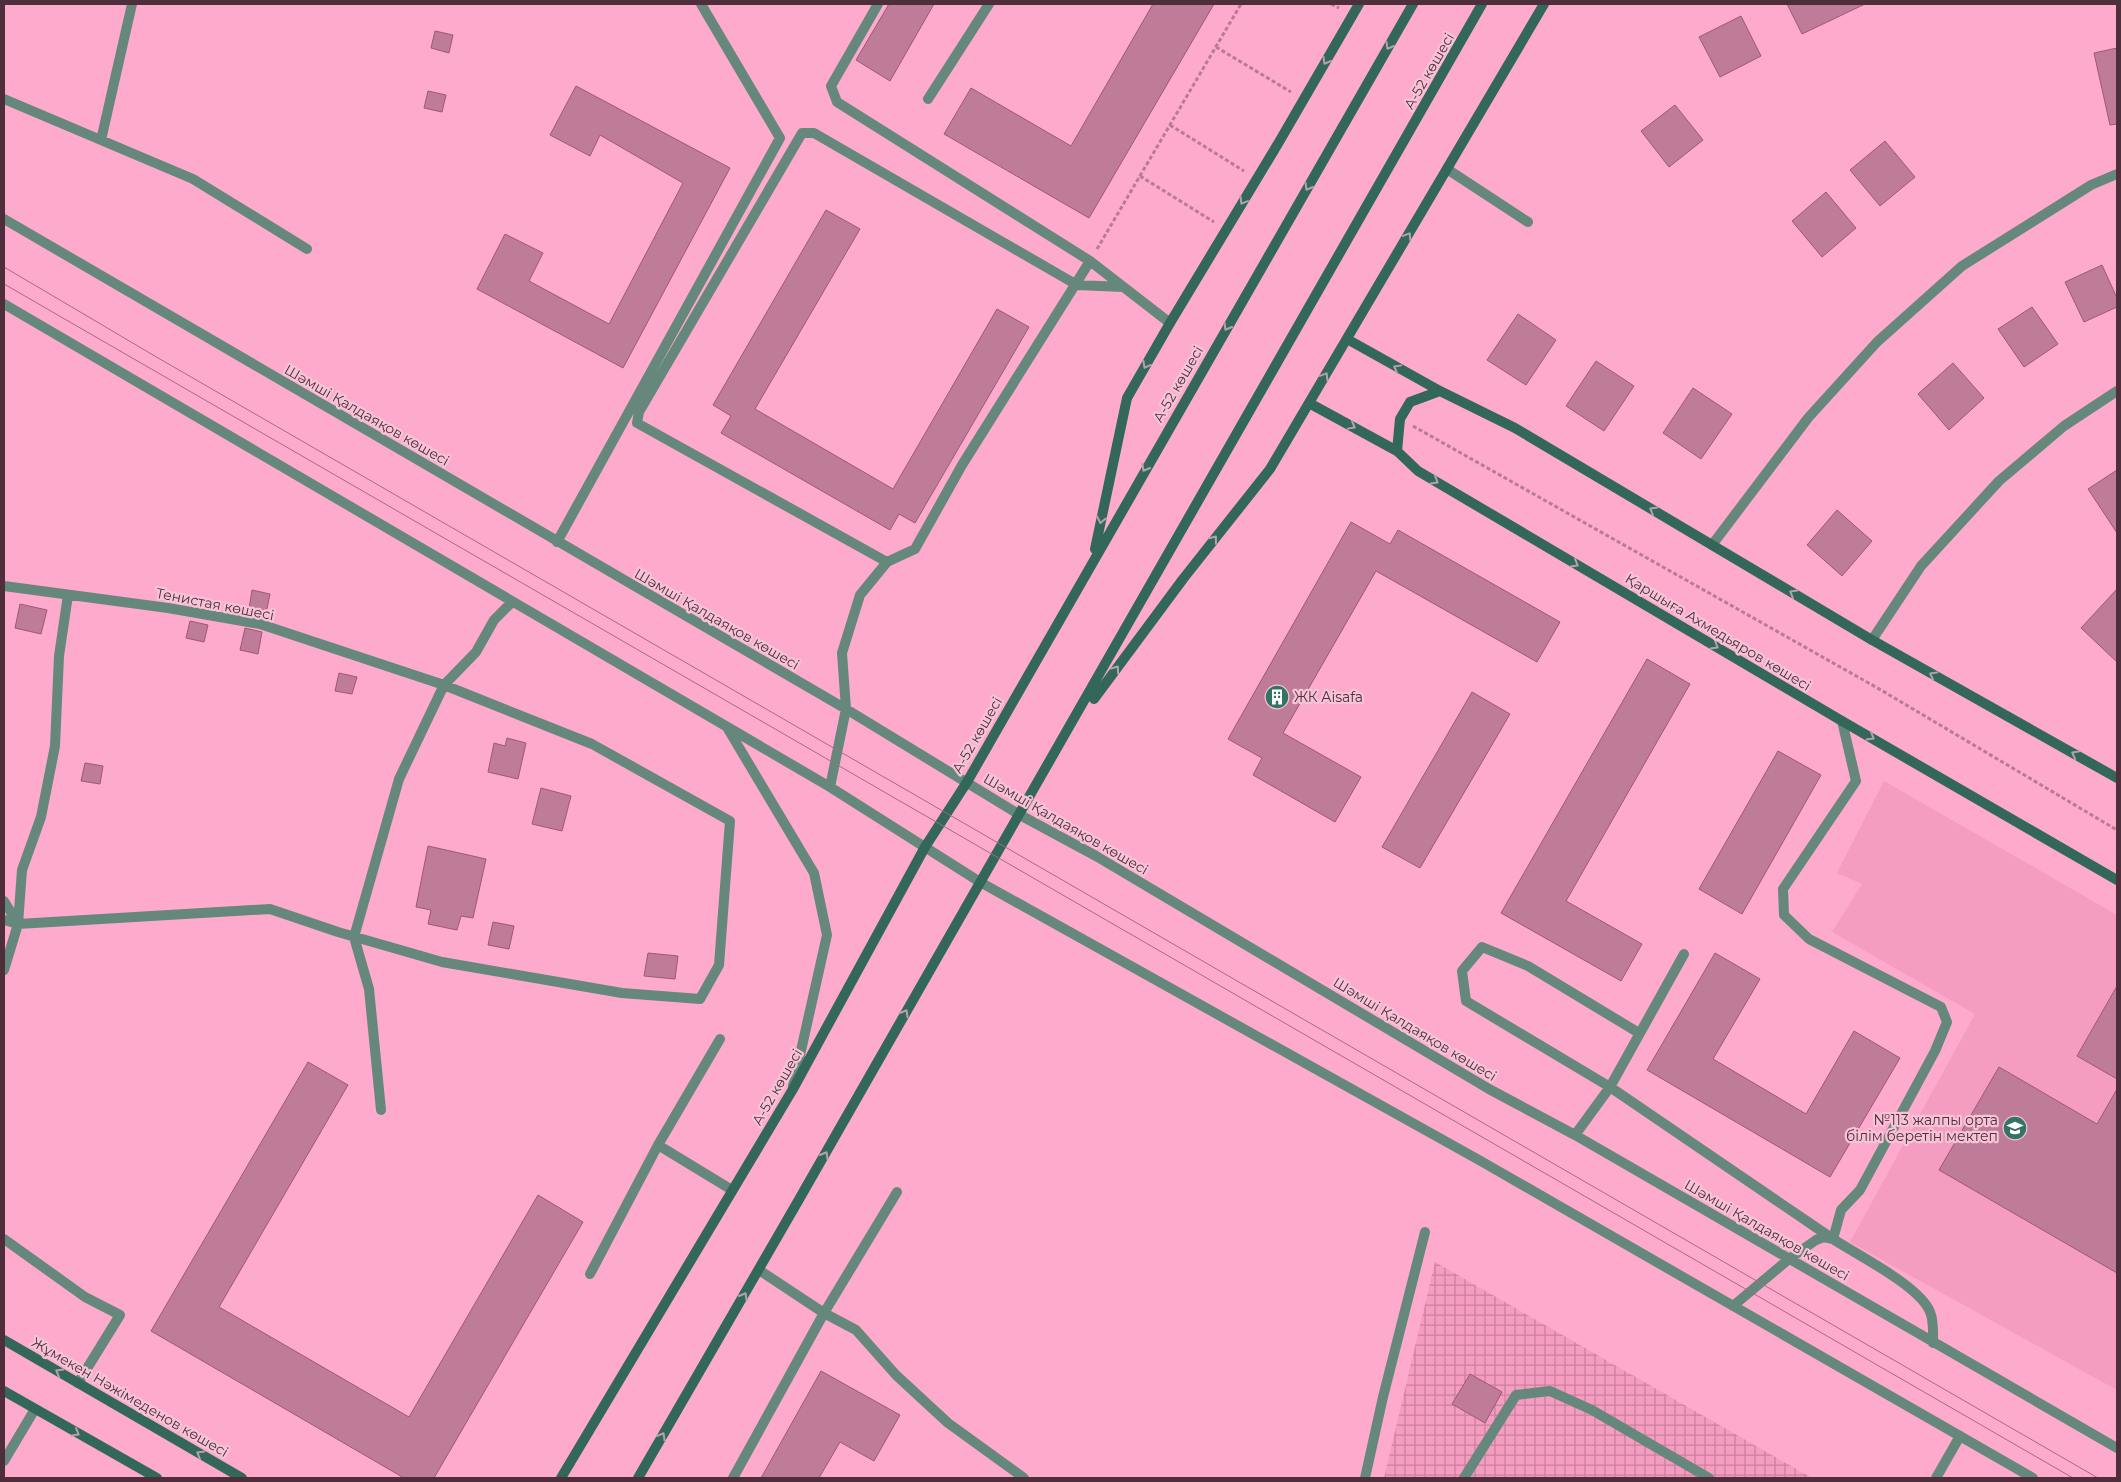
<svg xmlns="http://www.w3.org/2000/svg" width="2121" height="1482" viewBox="0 0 2121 1482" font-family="Montserrat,sans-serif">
  <defs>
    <pattern id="industrial-grid" width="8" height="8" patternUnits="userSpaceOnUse" patternTransform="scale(1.25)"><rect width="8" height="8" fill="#f59cc1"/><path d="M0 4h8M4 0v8" fill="none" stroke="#c9809e"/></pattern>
  </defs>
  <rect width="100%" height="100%" fill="#fdaacc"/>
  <path fill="#f59cc1" d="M 1884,781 L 2117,915 L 2117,1390 L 1850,1242 L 1975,1014 L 1832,932 L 1862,884 L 1837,873 Z"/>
  <path fill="url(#industrial-grid)" d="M 1435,1262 L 1812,1478 L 1384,1478 Z"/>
  <path fill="#bf7c98" stroke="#a05677" d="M 889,4 L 934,4 L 890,81 L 856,60 Z
    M 1153,4 L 1214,4 L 1089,218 L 944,134 L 971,88 L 1071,146 Z
    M 1787,4 L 1865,4 L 1802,34 Z
    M 1741,16 L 1761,56 L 1720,77 L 1699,37 Z
    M 435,31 L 453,35 L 449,53 L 431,48 Z
    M 2117,48 L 2117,124 L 2110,125 L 2094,53 Z
    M 576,86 L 730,168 L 623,368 L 477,289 L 505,234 L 543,253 L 529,281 L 609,324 L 683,183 L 600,135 L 590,156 L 550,135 Z
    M 428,91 L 446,95 L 442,112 L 424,108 Z
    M 1675,105 L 1703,140 L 1669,167 L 1641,131 Z
    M 1885,141 L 1915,177 L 1880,206 L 1850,170 Z
    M 1826,192 L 1856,228 L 1822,257 L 1792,221 Z
    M 826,210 L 860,229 L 755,409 L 893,489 L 997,309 L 1029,327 L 915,523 L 899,514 L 890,530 L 721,433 L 731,416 L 713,405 Z
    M 2102,265 L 2117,298 L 2117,307 L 2084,322 L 2065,282 Z
    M 2032,307 L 2058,344 L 2024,367 L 1998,329 Z
    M 1518,314 L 1556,340 L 1526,385 L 1487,360 Z
    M 1596,361 L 1634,386 L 1604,431 L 1566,406 Z
    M 1953,363 L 1984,398 L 1949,430 L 1918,394 Z
    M 1693,388 L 1732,414 L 1701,459 L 1663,433 Z
    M 2117,470 L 2117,533 L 2088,489 Z
    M 1837,510 L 1872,541 L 1842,576 L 1807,545 Z
    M 1351,522 L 1390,544 L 1398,530 L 1560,622 L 1537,662 L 1376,571 L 1283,733 L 1361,777 L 1335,822 L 1253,775 L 1262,758 L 1228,739 Z
    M 2117,589 L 2117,662 L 2081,628 Z
    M 252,590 L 270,594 L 265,618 L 248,615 Z
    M 20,604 L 47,610 L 41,634 L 15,628 Z
    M 190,621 L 208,625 L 204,642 L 186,638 Z
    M 245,628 L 262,632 L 258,654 L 240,650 Z
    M 1647,659 L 1690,684 L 1566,901 L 1642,944 L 1621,981 L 1501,913 Z
    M 339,673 L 357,677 L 352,694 L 335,691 Z
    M 1472,692 L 1510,714 L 1420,868 L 1382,847 Z
    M 507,738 L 526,743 L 518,779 L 488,772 L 494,743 L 505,746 Z
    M 1778,751 L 1821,775 L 1742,914 L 1699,889 Z
    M 85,763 L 103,766 L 100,784 L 81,781 Z
    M 541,788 L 571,796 L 562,831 L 532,824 Z
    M 428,846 L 486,859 L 473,918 L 461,916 L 457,930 L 428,924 L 431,910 L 416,907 Z
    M 493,922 L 514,926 L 509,949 L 488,945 Z
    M 648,953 L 678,956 L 675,979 L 644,976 Z
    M 1715,953 L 1760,979 L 1713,1059 L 1806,1114 L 1854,1031 L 1900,1058 L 1830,1177 L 1647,1070 Z
    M 2117,986 L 2117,1079 L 2077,1056 Z
    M 308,1062 L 348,1085 L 219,1307 L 409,1417 L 538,1195 L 583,1222 L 434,1478 L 404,1478 L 151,1331 Z
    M 1999,1067 L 2097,1124 L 2117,1089 L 2117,1273 L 1939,1170 Z
    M 821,1371 L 900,1415 L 874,1461 L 840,1442 L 819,1478 L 761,1478 Z
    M 1470,1374 L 1502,1392 L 1485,1423 L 1452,1404 Z"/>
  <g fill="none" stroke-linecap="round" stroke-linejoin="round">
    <path stroke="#b97a94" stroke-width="3" stroke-dasharray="4 2.5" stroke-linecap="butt" d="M 1331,4 L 1339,8
      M 1216,47 L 1291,92
      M 1170,125 L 1244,171
      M 1140,176 L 1214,222
      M 1097,249 L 1241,4
      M 1413,426 L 1881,690 L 2117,830"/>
    <path stroke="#66877c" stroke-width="10" d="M 1447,169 L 1528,222
      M 897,1192 L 824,1313 L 856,1330 L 896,1375 L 948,1423 L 1024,1478
      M 4,1461 L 35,1409
      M 733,1478 L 824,1313 L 759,1270
      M 1365,1478 L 1383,1397 L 1425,1232
      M 1464,1478 L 1516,1395 L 1550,1391 L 1592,1410 L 1709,1478
      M 1936,1478 L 1960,1436"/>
    <path stroke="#66877c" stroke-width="10" d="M 878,4 L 831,86 L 837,102 L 1090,261
      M 4,99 L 193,179 L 307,249
      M 928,99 L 989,4
      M 101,140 L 132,4
      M 4,219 L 846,709 L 1020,815 L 1096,856 L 1489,1089 L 1575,1135 L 2117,1448
      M 4,304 L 830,787 L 980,882 L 1479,1160 L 2033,1478
      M 557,542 L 780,138 L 701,4
      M 1712,545 L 1808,418 L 1877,342 L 1962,266 L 2091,185 L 2117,174
      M 887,562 L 637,423 L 639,412 L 802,133 L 814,133 L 1077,285 L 1123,287
      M 4,586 L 168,608 L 260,624 L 444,685 L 592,744 L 730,821 L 719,965 L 700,999 L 622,993 L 442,962 L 338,932 L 270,909 L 18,924 L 4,970
      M 1872,640 L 1921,566 L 1999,481 L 2064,426 L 2117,391
      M 728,729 L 814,873 L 827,935 L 793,1086
      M 830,787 L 846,709 L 842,653 L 860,595 L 887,562 L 915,549 L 962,465 L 1090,261 L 1170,323
      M 4,901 L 18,924
      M 4,920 L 18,924
      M 18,924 L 22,870 L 41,817 L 55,746 L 59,656 L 68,595
      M 1639,1033 L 1528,966 L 1482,947 L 1462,971 L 1466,1001 L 1610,1087 L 1684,954
      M 381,1110 L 369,989 L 354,937 L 399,779 L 444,685 L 476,652 L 494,620 L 512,602
      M 1575,1135 L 1610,1087 L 1833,1239 L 1841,1210 L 1860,1190 L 1935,1051 L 1947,1022 L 1941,1007 L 1809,939 L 1784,915 L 1783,889 L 1856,781 L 1842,721
      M 658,1145 L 720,1039
      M 4,1239 L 85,1297 L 120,1315 L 78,1383
      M 590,1274 L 658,1145 L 732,1190
      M 1733,1306 L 1789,1259 L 1816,1240 L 1824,1237 L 1833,1239 C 1857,1255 1920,1286 1930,1312 C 1934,1321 1933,1333 1933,1343"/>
    <path stroke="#336759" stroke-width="10" d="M 1347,339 L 1440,391 L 1515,428 L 1872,640 L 2117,778
      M 1309,403 L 1397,451 L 1418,471 L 1842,721 L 2117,880
      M 1397,451 L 1400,419 L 1410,402 L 1440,391
      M 1095,549 L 1127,398 L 1170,323 L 1279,142 L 1359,4
      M 1094,699 L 1183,579 L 1270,469 L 1544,4
      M 4,1340 L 242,1478
      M 4,1391 L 157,1478
      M 561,1478 L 793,1089 L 925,847 L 967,782 L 1413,4
      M 638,1478 C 922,988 1203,496 1482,4"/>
    <path stroke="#a56b83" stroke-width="1" d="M 4,267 L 153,355 L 2098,1478
      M 4,284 L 2073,1478"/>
  </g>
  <defs><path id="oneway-chevron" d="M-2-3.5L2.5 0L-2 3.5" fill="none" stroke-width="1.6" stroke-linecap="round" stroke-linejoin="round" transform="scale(1.25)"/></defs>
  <g stroke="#b2a3ab">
    <use href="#oneway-chevron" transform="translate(1389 46) rotate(120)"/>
    <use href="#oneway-chevron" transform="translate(1326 61) rotate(120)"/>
    <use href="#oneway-chevron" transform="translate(1308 187) rotate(120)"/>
    <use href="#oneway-chevron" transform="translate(1243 201) rotate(121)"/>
    <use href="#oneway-chevron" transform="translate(1408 236) rotate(-59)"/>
    <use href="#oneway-chevron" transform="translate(1227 327) rotate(120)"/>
    <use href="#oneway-chevron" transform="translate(1146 365) rotate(119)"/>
    <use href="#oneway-chevron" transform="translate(1397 368) rotate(-151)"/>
    <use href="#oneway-chevron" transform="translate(1325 376) rotate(-59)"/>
    <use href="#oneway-chevron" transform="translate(1352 426) rotate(29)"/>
    <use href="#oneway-chevron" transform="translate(1145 468) rotate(120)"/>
    <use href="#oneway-chevron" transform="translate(1435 481) rotate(31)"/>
    <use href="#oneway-chevron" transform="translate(1653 510) rotate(-149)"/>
    <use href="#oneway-chevron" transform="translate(1101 520) rotate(102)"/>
    <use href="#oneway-chevron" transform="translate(1214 539) rotate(-52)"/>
    <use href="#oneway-chevron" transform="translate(1575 564) rotate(31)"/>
    <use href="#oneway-chevron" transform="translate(1793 593) rotate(-149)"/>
    <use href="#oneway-chevron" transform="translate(1715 646) rotate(31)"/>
    <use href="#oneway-chevron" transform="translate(1116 669) rotate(-54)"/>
    <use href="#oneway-chevron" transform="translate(1933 675) rotate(-151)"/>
    <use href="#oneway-chevron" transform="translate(1871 737) rotate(30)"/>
    <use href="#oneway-chevron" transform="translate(2075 754) rotate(-151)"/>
    <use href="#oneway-chevron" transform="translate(905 1013) rotate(-60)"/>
    <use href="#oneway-chevron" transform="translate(825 1155) rotate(-60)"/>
    <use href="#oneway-chevron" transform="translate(744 1296) rotate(-60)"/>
    <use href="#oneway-chevron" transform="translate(59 1372) rotate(-150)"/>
    <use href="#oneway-chevron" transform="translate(76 1433) rotate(30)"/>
    <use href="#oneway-chevron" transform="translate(662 1436) rotate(-60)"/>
    <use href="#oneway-chevron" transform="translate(200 1454) rotate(-150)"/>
  </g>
  <defs>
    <g id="building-disc" transform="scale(1.25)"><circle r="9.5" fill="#347463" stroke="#f6c3d7"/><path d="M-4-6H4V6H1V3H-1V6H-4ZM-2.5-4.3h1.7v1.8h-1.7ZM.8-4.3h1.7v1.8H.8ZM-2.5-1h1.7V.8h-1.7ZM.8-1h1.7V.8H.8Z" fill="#fff"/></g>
    <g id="school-disc" transform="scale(1.25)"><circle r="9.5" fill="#347463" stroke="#f6c3d7"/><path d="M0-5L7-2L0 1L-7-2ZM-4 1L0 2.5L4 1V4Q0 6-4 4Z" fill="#fff"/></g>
  </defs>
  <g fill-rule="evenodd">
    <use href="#building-disc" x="1277" y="697"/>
    <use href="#school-disc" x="2015" y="1128"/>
  </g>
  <g text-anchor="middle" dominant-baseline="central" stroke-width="4.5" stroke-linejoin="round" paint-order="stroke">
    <g font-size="14" fill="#4f2e3c" stroke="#f6c3d7">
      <text transform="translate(1429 71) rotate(-60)">А-52 көшесі</text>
      <text transform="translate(1178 384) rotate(-60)">А-52 көшесі</text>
      <text transform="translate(367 415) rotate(30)">Шәмші Қалдаяқов көшесі</text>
      <text transform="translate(215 604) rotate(11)">Тенистая көшесі</text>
      <text transform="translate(717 619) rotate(30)">Шәмші Қалдаяқов көшесі</text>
      <text transform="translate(1718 632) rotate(31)">Қаршыға Ахмедьяров көшесі</text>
      <text transform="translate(977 735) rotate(-60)">А-52 көшесі</text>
      <text transform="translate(1066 824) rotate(30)">Шәмші Қалдаяқов көшесі</text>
      <text transform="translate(1415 1029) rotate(31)">Шәмші Қалдаяқов көшесі</text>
      <text transform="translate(777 1087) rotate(-60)">А-52 көшесі</text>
      <text transform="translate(1767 1230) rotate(30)">Шәмші Қалдаяқов көшесі</text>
      <text transform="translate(130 1397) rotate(30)">Жұмекен Нәжімеденов көшесі</text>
    </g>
    <g font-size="14" fill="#4f2e3c" stroke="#f6c3d7" text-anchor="start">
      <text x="1294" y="697">ЖК Aisafa</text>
      <text x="1998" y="1120" text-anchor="end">№113 жалпы орта<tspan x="1998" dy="16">білім беретін мектеп</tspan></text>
    </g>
  </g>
  <rect width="2121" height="1482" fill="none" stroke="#4f2e3c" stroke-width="10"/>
</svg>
